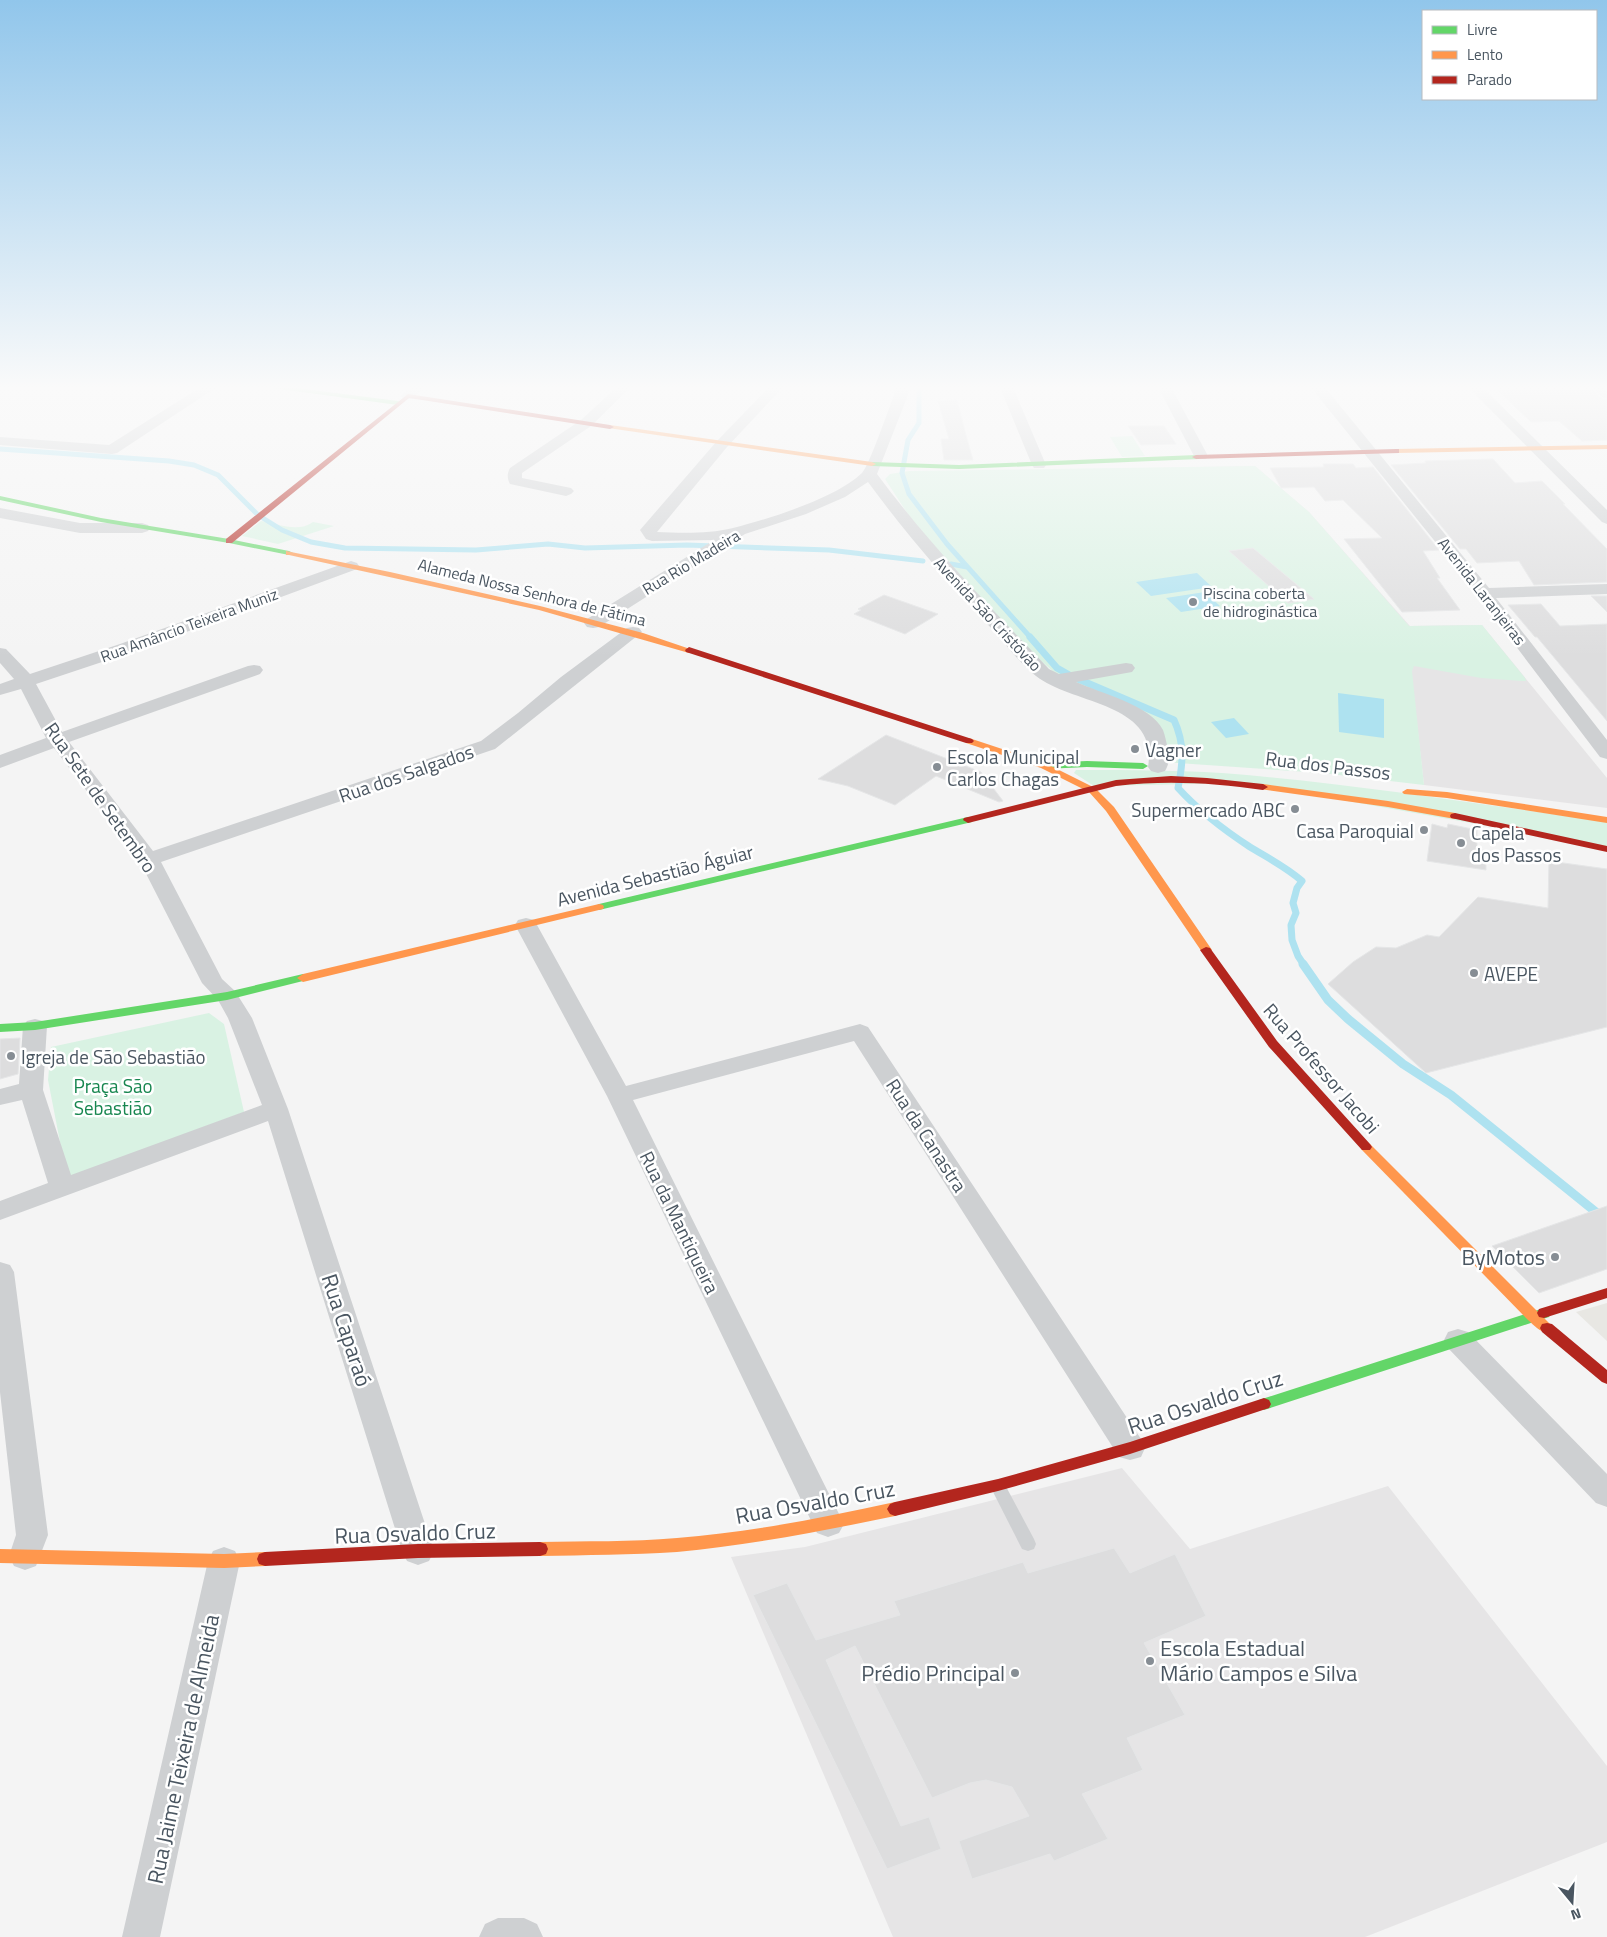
<svg xmlns="http://www.w3.org/2000/svg" width="1607" height="1937" viewBox="0 0 1607 1937" font-family="'Titillium Web',sans-serif">
  <rect width="100%" height="100%" fill="#f4f4f4"/>
  <path fill="#e8e7e3" d="M 1607,1303 L 1607,1341 L 1576,1312 Z"/>
  <path fill="#e6e5e6" d="M 1255,466 L 1309,512 L 1410,626 L 1482,625 L 1607,778 L 1607,808 L 1424,785 L 1411,671 L 1147,468 Z
    M 1122,1468 L 1190,1549 L 1388,1486 L 1607,1766 L 1607,1842 L 1365,1937 L 893,1937 L 731,1557 L 805,1547 Z"/>
  <path fill="#d9f2e3" d="M 1132,436 L 1145,456 L 1122,457 L 1110,437 Z
    M 1255,466 L 1309,512 L 1409,626 L 1482,625 L 1525,678 L 1526,681 L 1522,681 L 1481,678 L 1414,666 L 1412,671 L 1424,785 L 1322,773 L 1163,762 L 1163,733 L 1057,675 L 1021,643 L 913,522 L 885,479 L 890,474 L 909,471 Z
    M 261,521 C 278,524 298,533 313,522 L 334,526 L 278,544 L 242,536 Z
    M 1076,770 C 1133,770 1190,770 1247,775 C 1367,786 1487,805 1607,822 L 1607,847 L 1246,783 L 1094,786 L 1074,773 Z
    M 209,1013 L 224,1024 L 244,1112 L 67,1178 L 48,1080 L 51,1047 Z"/>
  <path fill="#aee2f0" d="M 1197,573 L 1212,587 L 1151,596 L 1136,582 Z
    M 1205,592 L 1220,606 L 1181,612 L 1166,598 Z
    M 1338,693 L 1384,699 L 1384,738 L 1339,732 Z
    M 1234,718 L 1249,734 L 1226,738 L 1211,722 Z"/>
  <g fill="none" stroke-linecap="round" stroke-linejoin="round">
    <path stroke="#aee2f0" stroke-width="5" d="M 919,385 L 919,423 L 908,440 L 902,473 L 909,494 L 947,544 L 1031,638
      M 0,449 L 169,461 L 194,465 L 218,475 L 258,515 L 282,530 L 311,542 L 345,548 L 476,550 L 548,544 L 585,548 L 687,545 L 829,550 L 923,561
      M 951,564 L 967,567"/>
    <path stroke="#aee2f0" stroke-width="7" d="M 1030,637 L 1057,668 L 1071,676 L 1174,720 C 1185,744 1183,763 1178,788 C 1199,811 1224,830 1250,847 C 1268,858 1286,867 1302,881 L 1297,888 L 1293,903 L 1296,913 L 1291,925 L 1292,940 L 1298,956 L 1304,965"/>
    <path stroke="#aee2f0" stroke-width="9" d="M 1303,964 L 1328,1000 L 1348,1019 L 1403,1064 L 1451,1095 L 1607,1221"/>
  </g>
  <path fill="#ddddde" stroke="#e5e6e7" d="M 1492,385 L 1589,385 L 1601,398 L 1607,400 L 1607,440 L 1582,441 L 1559,421 L 1531,422 Z
    M 957,400 L 967,439 L 973,460 L 944,460 L 941,439 L 949,439 L 938,401 Z
    M 1128,426 L 1164,426 L 1176,444 L 1141,445 Z
    M 1493,459 L 1515,483 L 1542,481 L 1565,504 L 1563,504 L 1607,549 L 1607,582 L 1534,585 L 1519,561 L 1477,563 L 1466,549 L 1460,549 L 1391,465 L 1426,463 L 1425,461 Z
    M 1323,464 L 1353,464 L 1356,468 L 1373,467 L 1439,550 L 1423,551 L 1440,578 L 1437,578 L 1460,610 L 1402,612 L 1344,539 L 1382,538 L 1343,500 L 1325,501 L 1314,487 L 1281,488 L 1270,468 L 1324,467 Z
    M 1253,548 L 1314,599 L 1288,603 L 1229,551 Z
    M 884,595 L 938,614 L 905,634 L 854,614 L 861,610 L 858,609 Z
    M 1591,596 L 1607,596 L 1607,612 Z
    M 1541,604 L 1560,626 L 1607,624 L 1607,721 L 1537,637 L 1535,637 L 1508,605 Z
    M 886,735 L 981,772 L 1003,801 L 999,802 L 936,776 L 895,805 L 848,786 L 818,779 Z
    M 1432,824 L 1447,828 L 1448,824 L 1477,830 L 1477,849 L 1486,851 L 1486,870 L 1427,861 Z
    M 1549,861 L 1607,869 L 1607,1027 L 1426,1073 L 1328,984 L 1353,962 L 1376,947 L 1396,948 L 1427,935 L 1439,937 L 1478,897 L 1548,908 Z
    M 20,1038 L 18,1074 L 0,1079 L 0,1039 Z
    M 1607,1206 L 1607,1269 L 1539,1293 L 1492,1246 Z
    M 1114,1548 L 1130,1573 L 1175,1554 L 1206,1616 L 1144,1643 L 1185,1715 L 1127,1738 L 1143,1770 L 1082,1794 L 1108,1839 L 1054,1861 L 1050,1854 L 972,1879 L 959,1841 L 1029,1816 L 1012,1787 L 986,1780 L 970,1783 L 932,1798 L 855,1646 L 826,1660 L 901,1826 L 929,1817 L 941,1849 L 887,1869 L 753,1595 L 787,1583 L 816,1640 L 900,1615 L 894,1601 L 911,1596 L 1023,1562 L 1028,1573 Z"/>
  <g fill="none" stroke-linecap="round" stroke-linejoin="round">
    <path fill="#ced0d2" fill-rule="evenodd" d="M 998,1480 L 1003,1481 L 1034,1539 L 1036,1544 L 1034,1549 L 1028,1551 L 1022,1549 L 990,1486 L 993,1481 Z"/>
    <path fill="#ced0d2" fill-rule="evenodd" d="M 204,385 L 220,385 L 117,453 L 112,454 L 0,445 L 0,437 L 109,445 Z
      M 412,385 L 426,385 L 413,399 L 403,399 L 401,396 Z
      M 619,385 L 633,385 L 591,426 L 522,473 L 522,478 L 571,488 L 574,491 L 571,494 L 566,496 L 510,484 C 507,479 507,473 510,468 L 581,420 Z
      M 771,385 L 785,385 L 727,447 L 657,532 C 681,533 709,534 733,528 C 769,519 836,498 862,473 C 869,466 889,408 894,395 L 895,385 L 909,385 L 908,395 L 877,474 C 929,544 989,606 1049,669 L 1059,674 L 1126,663 L 1132,664 L 1135,668 L 1132,672 L 1076,682 C 1100,693 1151,705 1163,730 C 1165,735 1166,741 1167,745 C 1170,754 1170,763 1165,771 L 1158,773 L 1151,771 L 1148,767 C 1159,702 1073,705 1036,676 C 1020,664 1006,644 992,629 C 948,582 906,534 868,482 L 845,497 L 806,514 L 745,534 L 599,627 L 593,628 L 587,627 L 584,623 L 587,619 L 714,540 L 652,541 L 646,539 L 640,530 L 717,441 Z
      M 999,385 L 1012,385 L 1046,465 L 1044,468 L 1034,468 L 1032,465 Z
      M 1157,385 L 1170,385 L 1208,456 L 1206,459 L 1196,459 L 1194,456 Z
      M 1309,385 L 1323,385 L 1489,588 L 1607,584 L 1607,594 L 1496,598 L 1607,740 L 1607,759 L 1600,757 L 1458,570 Z
      M 1466,385 L 1480,385 L 1607,510 L 1607,524 L 1602,522 Z
      M 1591,385 L 1605,385 L 1607,398 L 1602,397 Z
      M 0,508 L 80,523 L 142,523 L 148,525 L 150,528 L 148,531 L 142,533 L 80,533 L 0,518 Z
      M 351,561 L 357,563 L 359,566 L 357,569 L 132,652 L 36,684 L 62,732 L 248,666 L 254,665 L 260,666 L 263,670 L 260,674 L 69,742 L 153,851 L 481,741 L 518,713 L 561,677 L 627,628 L 633,627 L 639,628 L 642,632 L 495,749 L 161,862 L 222,979 L 235,991 L 252,1018 L 288,1109 L 434,1551 L 429,1561 L 418,1565 L 407,1561 L 402,1551 L 268,1121 L 0,1220 L 0,1201 L 48,1183 L 22,1100 L 0,1105 L 0,1089 L 19,1084 L 23,1026 L 27,1021 L 35,1019 L 43,1021 L 47,1026 L 43,1090 L 71,1175 L 262,1105 L 228,1018 L 218,1000 L 202,983 L 139,860 L 54,748 L 0,768 L 0,755 L 46,738 L 21,689 L 0,695 L 0,684 L 14,679 L 0,663 L 0,648 L 6,649 L 30,674 L 120,644 Z
      M 526,918 L 534,920 L 537,925 L 626,1086 L 860,1024 L 868,1027 L 1141,1439 L 1145,1448 L 1141,1457 L 1130,1460 L 1119,1457 L 854,1041 L 633,1100 L 844,1524 L 839,1533 L 828,1537 L 817,1533 L 607,1096 L 515,925 L 518,920 Z
      M 0,1262 L 10,1265 L 14,1272 L 48,1535 L 36,1566 L 25,1570 L 14,1566 L 9,1556 L 16,1535 L 0,1392 Z
      M 1458,1329 L 1468,1332 L 1607,1474 L 1607,1507 L 1596,1503 L 1448,1348 L 1444,1340 L 1448,1332 Z
      M 224,1547 L 235,1551 L 240,1561 L 160,1937 L 122,1937 L 208,1561 L 213,1551 Z
      M 498,1918 L 524,1918 L 537,1924 L 543,1937 L 479,1937 L 485,1924 Z"/>
    <path fill="#63d668" fill-rule="evenodd" d="M 250,385 L 273,385 L 398,401 L 401,403 L 398,405 Z
      M 1196,455 L 1200,457 L 1199,459 L 959,469 L 872,466 L 868,464 L 872,462 L 959,465 Z
      M 0,496 L 101,518 L 229,539 L 289,551 L 293,553 L 289,555 L 229,543 L 101,522 L 0,500 Z
      M 1087,761 L 1143,763 L 1148,766 L 1143,769 L 1087,767 L 1044,769 L 1039,766 L 1044,763 Z
      M 968,817 L 972,818 L 973,820 L 972,822 L 599,910 L 594,907 L 599,904 Z
      M 303,974 L 307,976 L 309,978 L 307,980 L 227,1000 L 35,1030 L 0,1032 L 0,1024 L 35,1022 L 227,992 Z
      M 1544,1308 L 1549,1309 L 1551,1313 L 1549,1317 L 1264,1410 L 1259,1408 L 1257,1404 L 1259,1400 Z"/>
    <path fill="#ff974d" fill-rule="evenodd" d="M 610,425 L 872,462 L 876,464 L 872,466 L 608,428 L 608,426 Z
      M 1607,445 L 1607,449 L 1396,453 L 1392,451 L 1396,449 Z
      M 286,551 L 390,572 L 540,606 L 643,633 L 693,650 L 689,653 L 539,610 L 289,555 L 286,555 Z
      M 969,738 L 1047,764 L 1095,788 L 1114,807 L 1212,950 L 1210,952 L 1202,952 L 1106,811 L 1089,792 L 1041,768 L 966,743 L 966,739 Z
      M 1263,784 L 1388,801 L 1455,813 L 1460,816 L 1455,819 L 1388,807 L 1260,789 L 1258,787 Z
      M 1407,789 L 1447,792 L 1607,817 L 1607,823 L 1447,798 L 1404,794 L 1402,792 Z
      M 599,904 L 603,905 L 604,907 L 603,909 L 303,982 L 297,978 L 303,974 Z
      M 1366,1143 L 1370,1144 L 1554,1328 L 1552,1332 C 1542,1335 1535,1326 1528,1320 L 1362,1150 L 1360,1147 L 1362,1144 Z
      M 895,1502 L 900,1504 L 903,1509 L 900,1514 L 895,1516 C 823,1531 751,1545 677,1552 C 631,1555 586,1555 540,1556 L 534,1554 L 532,1549 L 534,1544 L 540,1542 C 586,1541 631,1542 677,1538 C 750,1532 823,1518 895,1502 Z
      M 0,1549 L 224,1554 L 265,1552 L 271,1554 L 273,1559 L 271,1564 L 265,1566 L 224,1568 L 0,1563 Z"/>
    <path fill="#b3261e" fill-rule="evenodd" d="M 408,394 L 610,425 L 614,427 L 610,429 L 409,398 L 232,543 L 226,543 L 226,539 Z
      M 1396,449 L 1399,449 L 1399,453 L 1196,459 L 1192,457 L 1196,455 Z
      M 689,647 L 972,739 L 974,741 L 972,743 L 966,743 L 686,652 L 685,650 Z
      M 1171,776 L 1207,778 L 1263,784 L 1268,787 L 1263,790 C 1214,783 1166,780 1116,786 L 968,823 L 963,820 L 964,818 L 1116,780 Z
      M 1455,813 L 1607,846 L 1607,852 L 1451,818 L 1450,816 L 1451,814 Z
      M 1206,947 L 1210,948 L 1277,1041 L 1370,1144 L 1372,1147 L 1370,1150 L 1362,1150 L 1269,1047 L 1200,950 Z
      M 1607,1288 L 1607,1298 L 1544,1318 L 1539,1317 L 1537,1313 L 1539,1309 Z
      M 1547,1323 L 1552,1324 L 1607,1370 L 1607,1384 L 1602,1382 L 1542,1332 L 1540,1328 L 1542,1324 Z
      M 1264,1398 L 1269,1400 L 1271,1404 L 1269,1408 L 1130,1454 L 998,1491 L 895,1516 L 890,1514 L 887,1509 L 890,1504 L 895,1502 L 998,1479 L 1130,1442 Z
      M 540,1542 L 546,1544 L 548,1549 L 546,1554 L 540,1556 L 418,1558 L 265,1566 L 259,1564 L 257,1559 L 259,1554 L 265,1552 L 418,1544 Z"/>
  </g>
  <linearGradient id="sky" x2="0" y2="1"><stop stop-color="#91c6eb"/><stop offset="0.59" stop-color="#fafafa"/><stop offset="1" stop-color="#fafafa" stop-opacity="0"/></linearGradient>
  <rect width="1607" height="657" fill="url(#sky)"/>
  <g fill="#868d94" stroke="#fff" stroke-width="2">
    <circle cx="1193" cy="602" r="5"/>
    <circle cx="1135" cy="749" r="5"/>
    <circle cx="937" cy="767" r="5"/>
    <circle cx="1295" cy="809" r="5"/>
    <circle cx="1424" cy="830" r="5"/>
    <circle cx="1461" cy="843" r="5"/>
    <circle cx="1474" cy="973" r="5"/>
    <circle cx="11" cy="1056" r="5"/>
    <circle cx="1555" cy="1257" r="5"/>
    <circle cx="1150" cy="1661" r="5"/>
    <circle cx="1015" cy="1673" r="5"/>
  </g>
  <g text-anchor="middle" dominant-baseline="central" stroke-width="5" stroke-linejoin="round" paint-order="stroke">
    <g font-size="16" fill="#4a5661" stroke="#fff">
      <text transform="translate(691 562) rotate(-31)">Rua Rio Madeira</text>
      <text transform="translate(1482 591) rotate(52)">Avenida Laranjeiras</text>
      <text transform="translate(532 592) rotate(14)">Alameda Nossa Senhora de Fátima</text>
      <text transform="translate(988 614) rotate(47)">Avenida São Cristóvão</text>
      <text transform="translate(189 625) rotate(-20)">Rua Amâncio Teixeira Muniz</text>
    </g>
    <g font-size="16" fill="#4a5661" stroke="#fff" text-anchor="start">
      <text x="1203" y="593">Piscina coberta<tspan x="1203" dy="18">de hidroginástica</tspan></text>
    </g>
    <g font-size="19" fill="#4a5661" stroke="#fff" text-anchor="start">
      <text x="1145" y="749">Vagner</text>
      <text x="947" y="756">Escola Municipal<tspan x="947" dy="22">Carlos Chagas</tspan></text>
      <text x="1285" y="809" text-anchor="end">Supermercado ABC</text>
      <text x="1414" y="830" text-anchor="end">Casa Paroquial</text>
      <text x="1471" y="832">Capela<tspan x="1471" dy="22">dos Passos</tspan></text>
      <text x="1484" y="973">AVEPE</text>
      <text x="21" y="1056">Igreja de São Sebastião</text>
    </g>
    <g font-size="19" fill="#4a5661" stroke="#fff">
      <text transform="translate(1328 765) rotate(7)">Rua dos Passos</text>
      <text transform="translate(406 773) rotate(-19)">Rua dos Salgados</text>
      <text transform="translate(101 797) rotate(55)">Rua Sete de Setembro</text>
      <text transform="translate(655 875) rotate(-14)">Avenida Sebastião Águiar</text>
      <text transform="translate(1322 1068) rotate(49)">Rua Professor Jacobi</text>
      <text transform="translate(927 1135) rotate(57)">Rua da Canastra</text>
      <text transform="translate(680 1222) rotate(64)">Rua da Mantiqueira</text>
    </g>
    <g font-size="19" fill="#17864f" stroke="#fff">
      <text x="113" y="1085">Praça São<tspan x="113" dy="22">Sebastião</tspan></text>
    </g>
    <g font-size="22" fill="#4a5661" stroke="#fff" text-anchor="end">
      <text x="1545" y="1257">ByMotos</text>
      <text x="1160" y="1648" text-anchor="start">Escola Estadual<tspan x="1160" dy="25">Mário Campos e Silva</tspan></text>
      <text x="1005" y="1673">Prédio Principal</text>
    </g>
    <g font-size="22" fill="#4a5661" stroke="#fff">
      <text transform="translate(347 1330) rotate(72)">Rua Caparaó</text>
      <text transform="translate(1205 1402) rotate(-18)">Rua Osvaldo Cruz</text>
      <text transform="translate(815 1502) rotate(-10)">Rua Osvaldo Cruz</text>
      <text transform="translate(415 1533) rotate(-2)">Rua Osvaldo Cruz</text>
      <text transform="translate(183 1749) rotate(-78)">Rua Jaime Teixeira de Almeida</text>
    </g>
  </g>
  <rect x="1422" y="10" width="175" height="90" fill="#ffffff" stroke="#b7bbc0"/>
  <rect x="1432" y="26" width="25" height="8" fill="#63d668" stroke="#b7bbc0"/>
  <text x="1467" y="35" font-size="15" fill="#4a5661">Livre</text>
  <rect x="1432" y="51" width="25" height="8" fill="#ff974d" stroke="#b7bbc0"/>
  <text x="1467" y="60" font-size="15" fill="#4a5661">Lento</text>
  <rect x="1432" y="76" width="25" height="8" fill="#b3261e" stroke="#b7bbc0"/>
  <text x="1467" y="85" font-size="15" fill="#4a5661">Parado</text>
  <g transform="translate(1572 1902) rotate(162)" stroke="#ffffff" stroke-width="4" paint-order="stroke">
  <path d="M0-4L9 19L0 12L-9 19Z" fill="#4a5661"/>
  <text y="-8" font-size="14" font-weight="bold" text-anchor="middle" fill="#4a5661">N</text>
  </g>
</svg>
